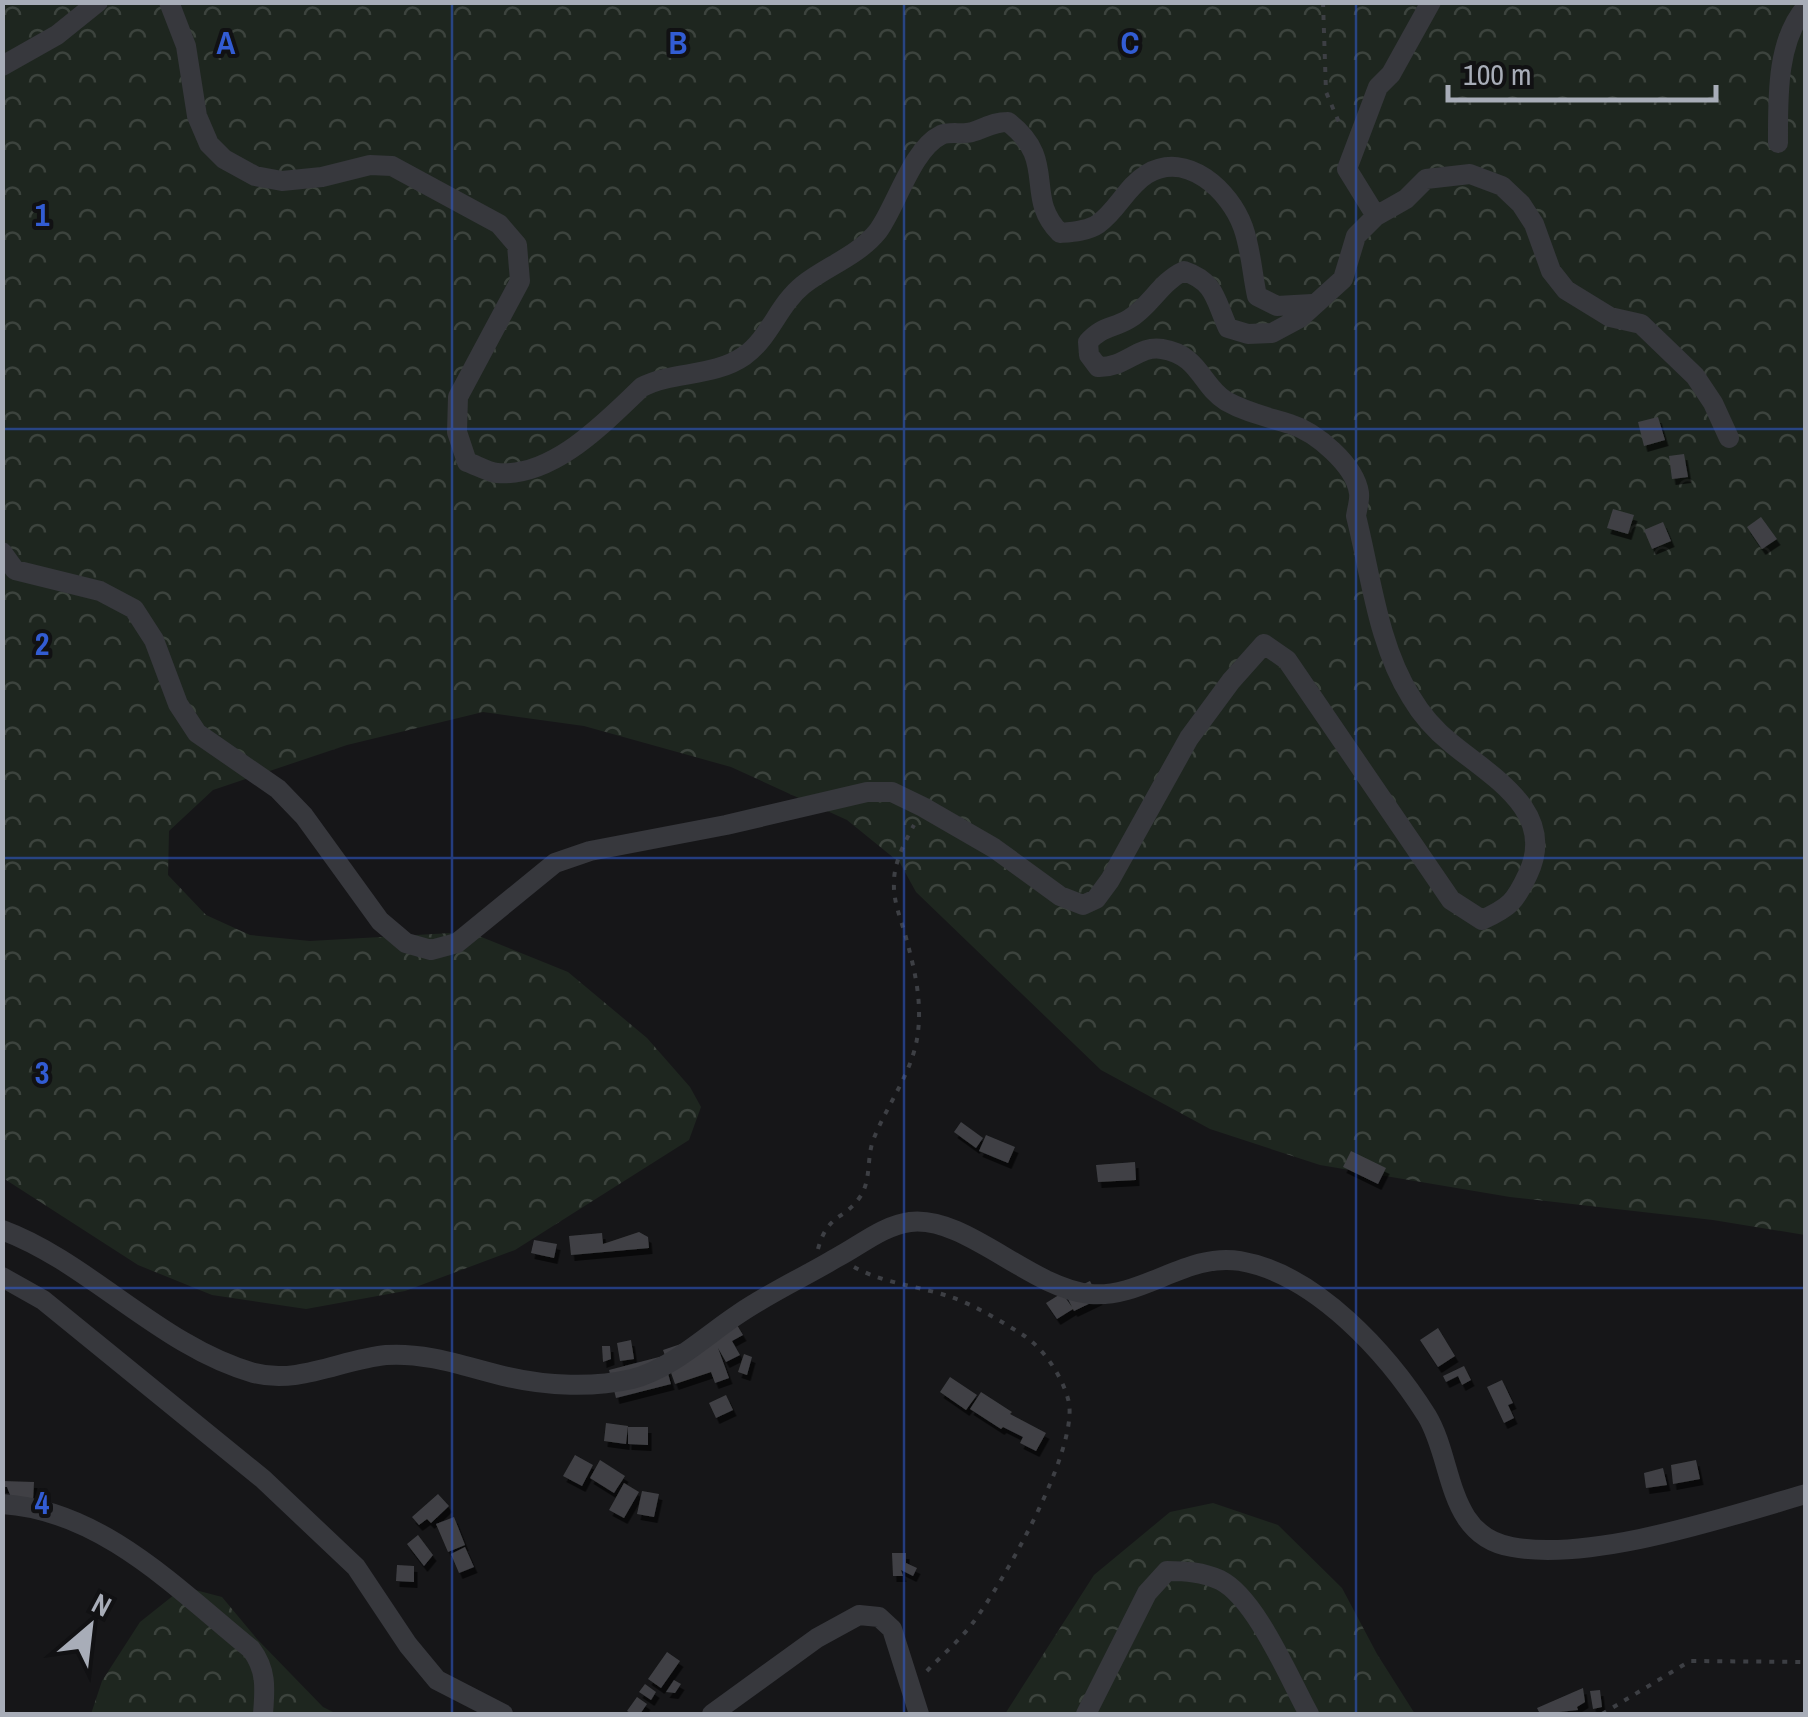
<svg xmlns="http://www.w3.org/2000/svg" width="1808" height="1717" viewBox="0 0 1808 1717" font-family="'Archivo Narrow',sans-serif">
  <defs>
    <pattern id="forest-crowns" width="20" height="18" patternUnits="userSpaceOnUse" patternTransform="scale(2.5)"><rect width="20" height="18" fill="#1e261f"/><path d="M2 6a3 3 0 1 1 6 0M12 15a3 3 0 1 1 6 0" fill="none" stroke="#3c433d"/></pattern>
    <filter id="shadow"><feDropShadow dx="3.5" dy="6" stdDeviation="0" flood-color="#0009"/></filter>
  </defs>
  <rect width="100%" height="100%" fill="#161618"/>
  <path fill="url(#forest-crowns)" d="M 2,3 L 1805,3 L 1805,1235 L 1713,1220 L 1510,1197 L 1320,1165 L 1210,1129 L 1101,1070 L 916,892 L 900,863 L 847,820 L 731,767 L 584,726 L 483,712 L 347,745 L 213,790 L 169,831 L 168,875 L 206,915 L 250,935 L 310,941 L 469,932 L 568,972 L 647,1038 L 690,1087 L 701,1107 L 689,1140 L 515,1250 L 405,1291 L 306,1309 L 212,1295 L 138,1265 L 3,1178 Z
    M 1213,1503 L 1278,1525 L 1342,1588 L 1377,1654 L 1415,1714 L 1005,1714 L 1094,1575 L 1170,1512 Z
    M 184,1587 L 222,1597 L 257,1639 L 323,1707 L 337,1714 L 91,1714 L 102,1681 L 140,1622 Z"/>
  <path fill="#404145" filter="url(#shadow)" d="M 1658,417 L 1665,440 L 1644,446 L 1638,422 Z
    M 1684,454 L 1688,477 L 1672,479 L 1669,456 Z
    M 1613,509 L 1634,515 L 1628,534 L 1607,528 Z
    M 1761,517 L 1777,539 L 1762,549 L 1747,527 Z
    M 1663,522 L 1671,541 L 1652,549 L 1644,530 Z
    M 961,1122 L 983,1138 L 976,1148 L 954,1132 Z
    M 986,1135 L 1015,1147 L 1008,1163 L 979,1151 Z
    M 1351,1151 L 1386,1168 L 1378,1184 L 1343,1167 Z
    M 1135,1162 L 1136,1180 L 1098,1182 L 1096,1165 Z
    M 639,1232 L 648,1237 L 649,1248 L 571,1255 L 569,1236 L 602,1233 L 603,1244 Z
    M 534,1240 L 557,1244 L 554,1258 L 531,1253 Z
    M 1090,1281 L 1099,1299 L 1074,1311 L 1073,1309 L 1057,1319 L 1046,1303 L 1062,1293 L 1072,1307 L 1065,1293 Z
    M 737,1325 L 743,1335 L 732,1341 L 740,1355 L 726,1362 L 718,1348 L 729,1378 L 715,1383 L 711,1372 L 675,1384 L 663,1350 Z
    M 1438,1328 L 1455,1356 L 1438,1367 L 1420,1340 Z
    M 631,1340 L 634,1359 L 620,1361 L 617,1343 Z
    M 602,1346 L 610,1346 L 611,1359 L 603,1362 Z
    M 744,1354 L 752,1357 L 747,1375 L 738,1372 Z
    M 663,1356 L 671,1384 L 616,1398 L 609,1370 Z
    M 1464,1366 L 1471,1380 L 1462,1385 L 1458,1376 L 1446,1382 L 1443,1376 Z
    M 950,1377 L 977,1395 L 966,1410 L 940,1392 Z
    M 1502,1380 L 1513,1403 L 1508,1405 L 1514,1418 L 1504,1423 L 1487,1387 Z
    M 981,1392 L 1012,1412 L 1010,1414 L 1046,1433 L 1036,1451 L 1020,1443 L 1023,1437 L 1003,1427 L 1001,1429 L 970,1409 Z
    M 726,1395 L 733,1410 L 716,1418 L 709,1403 Z
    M 606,1423 L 628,1426 L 626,1444 L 604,1441 Z
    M 628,1427 L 648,1427 L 648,1445 L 628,1444 Z
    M 575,1455 L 593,1465 L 582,1486 L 563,1476 Z
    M 600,1460 L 625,1476 L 614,1493 L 590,1478 Z
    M 1696,1460 L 1700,1479 L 1673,1484 L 1671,1465 Z
    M 1663,1468 L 1667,1485 L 1646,1488 L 1644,1473 Z
    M 2,1481 L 34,1482 L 33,1501 L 12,1500 L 7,1487 L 2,1487 Z
    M 624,1483 L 639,1492 L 624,1518 L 609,1510 Z
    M 642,1491 L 659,1494 L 654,1517 L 637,1514 Z
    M 438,1494 L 449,1506 L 431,1523 L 427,1519 L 419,1525 L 412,1517 Z
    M 454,1517 L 465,1545 L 448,1552 L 436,1524 Z
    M 418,1535 L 433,1555 L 424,1566 L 407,1544 Z
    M 465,1547 L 474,1567 L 459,1573 L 451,1554 Z
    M 892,1553 L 906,1553 L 906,1563 L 917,1568 L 913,1576 L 901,1570 L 903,1576 L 893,1576 Z
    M 397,1565 L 414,1566 L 414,1582 L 396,1581 Z
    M 667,1652 L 680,1661 L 661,1688 L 648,1679 Z
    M 674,1680 L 681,1684 L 675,1693 L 666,1692 Z
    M 645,1684 L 656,1692 L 651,1700 L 639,1692 Z
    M 1583,1688 L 1585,1702 L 1577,1707 L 1578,1710 L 1540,1714 L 1537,1708 Z
    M 1600,1690 L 1602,1707 L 1593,1709 L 1590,1691 Z
    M 637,1697 L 647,1704 L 640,1714 L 632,1714 L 627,1711 Z"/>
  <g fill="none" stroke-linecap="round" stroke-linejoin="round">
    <path stroke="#3d3f44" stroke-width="4" stroke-dasharray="5 8" stroke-linecap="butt" d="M 1323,2 L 1326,92 L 1341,127
      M 818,1249 C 828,1213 843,1221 860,1197 C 872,1179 866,1157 874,1138 C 888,1103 914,1070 918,1032 C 922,998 914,967 905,934 C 900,917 893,900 894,882 C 894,862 905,842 914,825
      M 854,1267 C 883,1283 917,1286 948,1296 C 973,1304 1001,1321 1023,1335 C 1044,1348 1064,1379 1069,1403 C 1077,1453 1003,1583 972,1624 C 958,1642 940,1657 924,1674
      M 1602,1714 L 1690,1661 L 1806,1662"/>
    <path stroke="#37383d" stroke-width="20" d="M 169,2 L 186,46 L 197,116 L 209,144 L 224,159 L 255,176 L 282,181 L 322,177 L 370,165 L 392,166 L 499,224 L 517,245 L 520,281 L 458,397 L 457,432 L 467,462 C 476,465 488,472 497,473 C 553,478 605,422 642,387 C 673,371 714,377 744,356 C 770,338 778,305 803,285 C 827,266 858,256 878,231 C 896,207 912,149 941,135 C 950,131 963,135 972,132 C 986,128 992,122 1008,122 C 1059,161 1023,196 1060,233 C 1072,232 1088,231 1098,224 C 1117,211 1127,186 1147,174 C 1187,150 1230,191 1243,227 C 1251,249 1252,273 1257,296 L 1277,306 L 1312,304
      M 2,66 L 57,35 L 98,2
      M 1778,143 C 1778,100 1776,41 1806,7
      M 1376,216 L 1347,169 L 1378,87 L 1391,74 L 1431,2
      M 2,552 L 15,570 L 100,591 L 134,609 L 154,640 L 178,704 L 197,733 L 278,789 L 304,816 L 380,921 L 406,943 L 431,950 L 457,943 L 555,863 L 590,851 L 726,825 L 867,792 L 892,792 L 923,807 L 994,848 L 1060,896 L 1083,905 L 1096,899 L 1110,880 L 1189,738 L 1231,681 L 1264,644 L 1287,660 L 1451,900 L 1482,920 C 1510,907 1515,902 1528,874 C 1558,811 1489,775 1451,743 C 1436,731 1421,714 1411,697 C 1378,645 1371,576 1356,516 C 1357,509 1360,500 1359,493 C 1355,465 1316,432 1290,424 C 1268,417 1247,413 1226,401 C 1201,386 1200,355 1162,349 C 1138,345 1126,368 1098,367 L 1089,355 L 1088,342 C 1102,326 1112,329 1129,319 C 1151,306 1160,282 1184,271 C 1216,282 1215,300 1228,328 L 1248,334 L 1272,333 L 1300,318 L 1343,279 L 1356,236 L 1376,216 L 1406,199 L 1426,179 L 1470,174 L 1502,186 L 1521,204 L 1534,224 L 1551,271 L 1566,290 L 1610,317 L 1641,324 L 1695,376 L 1713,403 L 1729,438
      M 2,1230 C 89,1262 161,1347 254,1373 C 298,1385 343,1359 386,1355 C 428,1352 469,1368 508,1377 C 547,1386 593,1388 632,1379 C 671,1369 704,1337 737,1315 C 769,1293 804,1277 836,1258 C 861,1245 882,1226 910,1222 C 965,1215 1030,1288 1090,1294 C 1142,1299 1187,1252 1240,1261 C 1316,1274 1388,1354 1427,1416 C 1454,1461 1446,1536 1512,1547 C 1592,1562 1726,1517 1806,1494
      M 2,1277 L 43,1300 L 263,1479 L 356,1567 L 408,1645 L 437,1680 L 503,1714
      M 2,1504 C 102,1510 177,1589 251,1649 C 267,1670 265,1689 263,1714
      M 712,1714 L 817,1638 L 859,1615 L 879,1617 L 892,1629 L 919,1714
      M 1086,1714 L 1147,1593 L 1167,1571 C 1186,1571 1202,1572 1220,1580 C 1256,1598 1289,1678 1309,1714"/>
  </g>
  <path fill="none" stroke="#325cd3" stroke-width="2.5" stroke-opacity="0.55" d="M 452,2 L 452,1714M 904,2 L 904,1714M 1356,2 L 1356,1714M 2,429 L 1806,429M 2,858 L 1806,858M 2,1288 L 1806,1288"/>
  <g font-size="32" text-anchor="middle" font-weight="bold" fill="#325cd3" stroke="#111113" stroke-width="8" stroke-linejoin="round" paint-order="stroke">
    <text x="226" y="54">A</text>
    <text x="678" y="54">B</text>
    <text x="1130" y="54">C</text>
    <text x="42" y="226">1</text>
    <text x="42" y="655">2</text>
    <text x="42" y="1084">3</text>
    <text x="42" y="1514">4</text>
  </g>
  <rect width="1808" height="1717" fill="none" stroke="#a8adb8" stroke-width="10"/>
  <g transform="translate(90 1627) rotate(28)" stroke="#111113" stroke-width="8" paint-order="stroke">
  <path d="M0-8L18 38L0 25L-18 38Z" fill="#a8adb8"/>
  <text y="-15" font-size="28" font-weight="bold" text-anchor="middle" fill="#a8adb8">N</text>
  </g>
  <path d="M1448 85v15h268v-15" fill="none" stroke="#a8adb8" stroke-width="5"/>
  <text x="1463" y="85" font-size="30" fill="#a8adb8" stroke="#111113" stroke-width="8" paint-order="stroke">100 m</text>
</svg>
